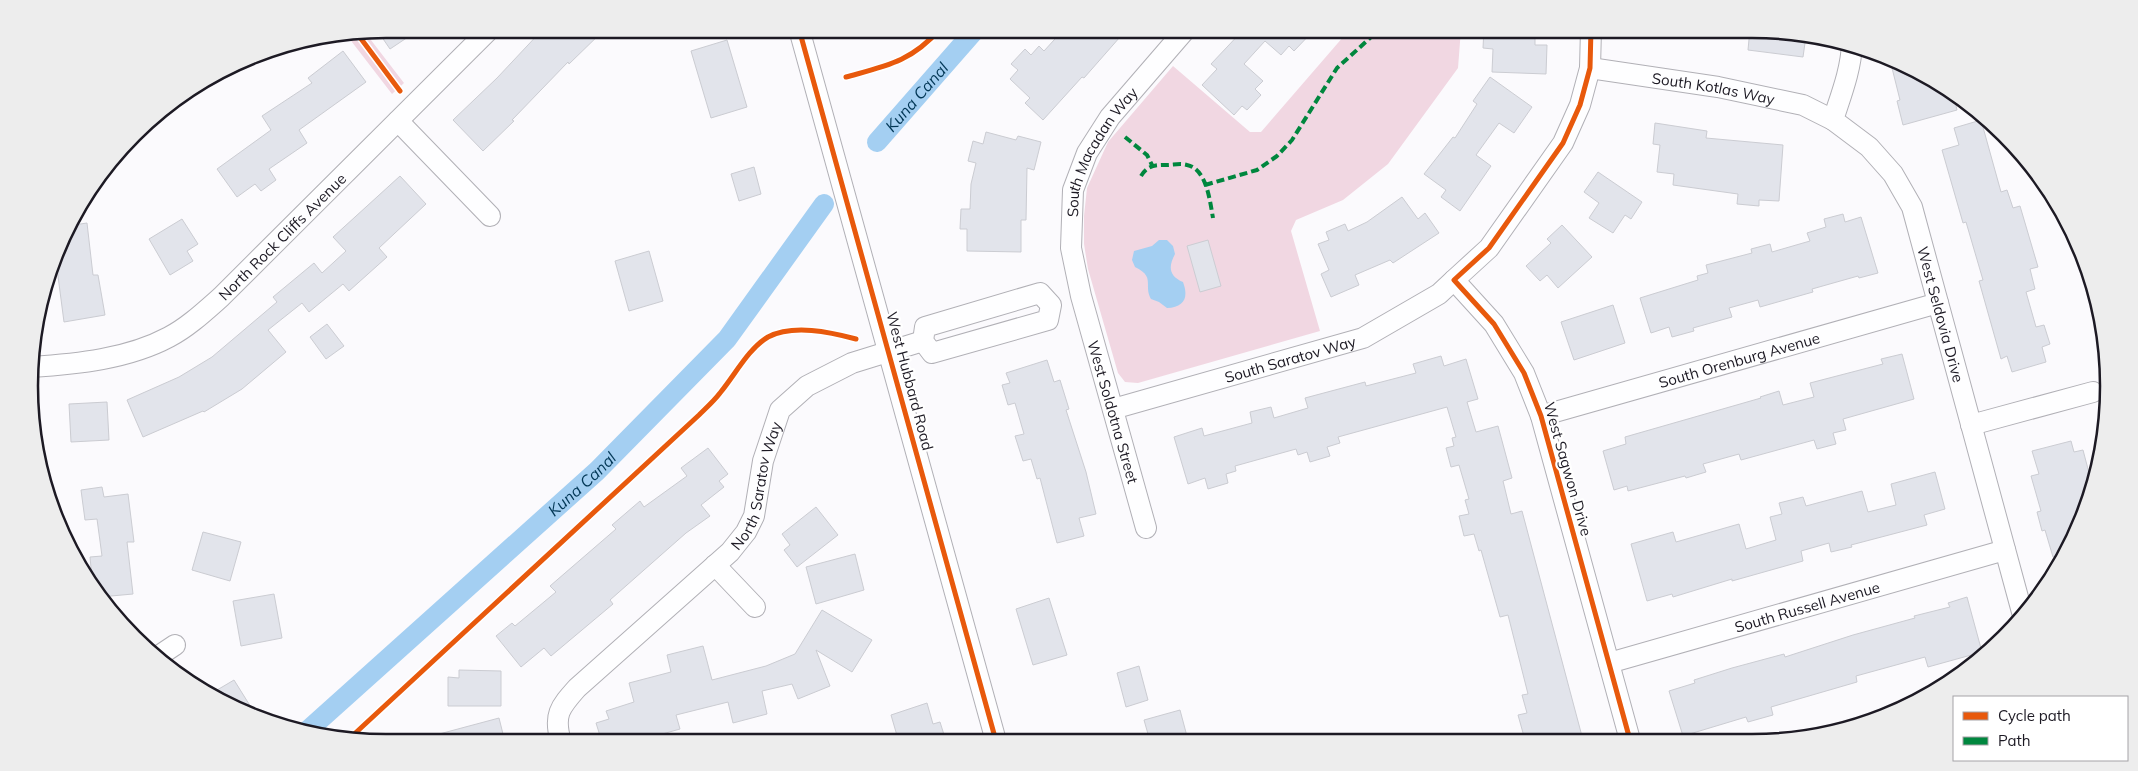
<svg xmlns="http://www.w3.org/2000/svg" width="2138" height="771" viewBox="0 0 2138 771" font-family="Mulish,sans-serif">
  <rect width="100%" height="100%" fill="#fbfafd"/>
  <path fill="#f1d7e2" d="M 1350,29 L 1461,29 L 1458,68 L 1388,164 L 1343,200 L 1296,220 L 1291,231 L 1320,331 L 1138,383 L 1125,382 L 1118,373 L 1088,269 L 1084,244 L 1084,216 L 1087,188 L 1108,142 L 1173,66 L 1250,132 L 1261,132 Z
    M 364,31 L 404,83 L 392,94 L 345,33 Z"/>
  <path fill="#a4cff2" d="M 1159,240 L 1167,240 L 1173,246 L 1175,254 C 1168,267 1169,276 1183,282 C 1189,298 1184,307 1167,308 L 1159,302 L 1151,299 C 1143,285 1156,277 1135,267 L 1132,260 L 1134,251 L 1152,246 Z"/>
  <g fill="none" stroke-linecap="round" stroke-linejoin="round">
    <g stroke="#a4cff2" stroke-width="20">
      <path id="s1" d="M 877,142 L 976,29"/>
      <path id="s2" d="M 306,732 L 597,471 L 727,339 L 824,204"/>
    </g>
  </g>
  <path fill="#e2e4eb" stroke="#cbccd2" d="M 386,29 L 420,29 L 390,49 L 377,30 Z
    M 543,29 L 605,29 L 569,64 L 568,62 L 512,120 L 514,121 L 483,151 L 453,120 L 497,78 Z
    M 1064,29 L 1112,29 L 1120,37 L 1084,78 L 1082,77 L 1043,120 L 1025,103 L 1030,98 L 1010,79 L 1018,70 L 1011,64 L 1025,49 L 1031,55 L 1039,46 L 1044,51 Z
    M 1244,29 L 1315,29 L 1294,51 L 1289,46 L 1281,55 L 1265,41 L 1244,64 L 1263,81 L 1255,89 L 1261,95 L 1247,110 L 1242,106 L 1234,115 L 1202,85 L 1217,69 L 1211,64 Z
    M 1484,29 L 1535,29 L 1535,45 L 1547,45 L 1546,74 L 1492,72 L 1493,49 L 1483,48 Z
    M 1750,29 L 1806,36 L 1803,57 L 1748,50 Z
    M 727,40 L 747,107 L 711,118 L 691,51 Z
    M 343,51 L 366,82 L 299,130 L 307,143 L 269,169 L 276,180 L 261,191 L 255,184 L 237,197 L 217,169 L 271,130 L 262,116 L 312,83 L 308,78 Z
    M 1906,64 L 1953,92 L 1957,110 L 1903,125 L 1897,101 L 1900,100 L 1892,68 Z
    M 1490,77 L 1532,107 L 1514,133 L 1499,123 L 1476,155 L 1491,166 L 1460,211 L 1441,197 L 1446,190 L 1424,174 L 1453,137 L 1455,138 L 1477,104 L 1473,101 Z
    M 1981,120 L 2001,192 L 2007,190 L 2013,208 L 2020,206 L 2038,267 L 2030,269 L 2035,289 L 2026,292 L 2036,327 L 2044,325 L 2050,344 L 2042,347 L 2046,362 L 2012,372 L 2007,356 L 2001,359 L 1979,281 L 1983,280 L 1966,222 L 1963,223 L 1942,150 L 1959,145 L 1954,128 Z
    M 1655,123 L 1707,131 L 1706,138 L 1783,145 L 1779,201 L 1759,200 L 1759,206 L 1737,204 L 1738,194 L 1673,185 L 1674,174 L 1657,172 L 1660,145 L 1653,144 Z
    M 986,132 L 1016,140 L 1018,136 L 1041,142 L 1034,170 L 1027,168 L 1026,220 L 1021,220 L 1021,252 L 967,251 L 967,229 L 960,229 L 961,209 L 970,209 L 971,184 L 976,163 L 968,161 L 973,141 L 983,144 Z
    M 754,167 L 761,194 L 739,201 L 731,174 Z
    M 1598,172 L 1642,202 L 1631,219 L 1625,215 L 1613,233 L 1589,218 L 1599,203 L 1584,192 Z
    M 400,176 L 426,204 L 379,248 L 387,257 L 349,291 L 343,284 L 309,312 L 302,303 L 268,330 L 286,352 L 242,389 L 204,412 L 203,411 L 143,437 L 127,400 L 179,377 L 212,357 L 277,302 L 273,297 L 314,263 L 322,273 L 346,251 L 333,237 Z
    M 1402,197 L 1418,219 L 1425,213 L 1439,233 L 1393,263 L 1390,260 L 1355,275 L 1359,285 L 1331,297 L 1321,274 L 1329,270 L 1318,244 L 1329,240 L 1326,232 L 1345,224 L 1348,231 L 1367,222 Z
    M 1843,214 L 1845,222 L 1861,217 L 1878,273 L 1859,278 L 1858,276 L 1812,289 L 1813,292 L 1760,307 L 1758,300 L 1729,308 L 1732,317 L 1693,328 L 1694,331 L 1672,337 L 1669,327 L 1651,333 L 1640,298 L 1698,280 L 1697,276 L 1708,273 L 1706,265 L 1752,253 L 1751,249 L 1770,244 L 1772,252 L 1810,241 L 1807,233 L 1826,227 L 1824,219 Z
    M 182,219 L 198,244 L 187,251 L 193,261 L 170,275 L 149,239 Z
    M 87,223 L 93,275 L 98,275 L 105,315 L 64,322 L 56,261 L 67,226 Z
    M 1562,225 L 1592,257 L 1558,288 L 1547,275 L 1540,281 L 1526,266 L 1551,243 L 1547,239 Z
    M 1208,240 L 1221,286 L 1200,292 L 1187,246 Z
    M 649,251 L 663,301 L 629,311 L 615,261 Z
    M 1613,305 L 1625,343 L 1574,360 L 1561,322 Z
    M 327,324 L 344,346 L 326,359 L 310,337 Z
    M 1902,354 L 1914,399 L 1843,419 L 1846,430 L 1833,433 L 1836,444 L 1817,449 L 1814,440 L 1741,460 L 1739,454 L 1703,464 L 1706,472 L 1686,478 L 1685,476 L 1628,491 L 1627,486 L 1614,490 L 1603,451 L 1626,444 L 1625,437 L 1761,398 L 1760,397 L 1779,391 L 1783,405 L 1814,397 L 1810,383 L 1883,364 L 1881,359 Z
    M 1441,356 L 1444,366 L 1466,359 L 1478,399 L 1467,402 L 1476,432 L 1498,426 L 1512,478 L 1503,481 L 1511,514 L 1522,511 L 1583,740 L 1525,740 L 1518,715 L 1527,713 L 1522,695 L 1528,694 L 1508,615 L 1500,617 L 1481,550 L 1479,551 L 1474,534 L 1464,536 L 1459,516 L 1469,514 L 1465,500 L 1469,499 L 1459,465 L 1451,467 L 1446,448 L 1454,446 L 1452,438 L 1456,437 L 1447,407 L 1338,437 L 1340,443 L 1327,447 L 1330,456 L 1310,462 L 1307,452 L 1298,455 L 1296,449 L 1235,466 L 1236,471 L 1226,474 L 1228,483 L 1208,489 L 1205,478 L 1188,484 L 1174,437 L 1202,428 L 1204,436 L 1252,423 L 1250,412 L 1271,407 L 1274,418 L 1308,408 L 1305,398 L 1365,382 L 1366,386 L 1416,373 L 1413,364 Z
    M 1047,360 L 1054,382 L 1060,380 L 1069,409 L 1066,410 L 1086,472 L 1096,514 L 1079,518 L 1084,536 L 1057,543 L 1040,478 L 1037,479 L 1031,459 L 1023,461 L 1015,436 L 1024,434 L 1015,403 L 1008,405 L 1002,385 L 1010,383 L 1006,373 Z
    M 107,402 L 109,440 L 71,442 L 69,404 Z
    M 2071,441 L 2074,452 L 2083,450 L 2093,488 L 2066,554 L 2053,557 L 2045,530 L 2042,531 L 2037,512 L 2041,511 L 2031,476 L 2039,474 L 2032,451 Z
    M 708,448 L 728,474 L 719,481 L 724,487 L 701,505 L 710,516 L 686,533 L 610,600 L 613,604 L 551,656 L 544,648 L 521,667 L 496,636 L 512,623 L 515,626 L 556,592 L 550,586 L 616,529 L 612,525 L 640,501 L 644,507 L 687,476 L 681,468 Z
    M 1935,472 L 1945,509 L 1924,515 L 1927,525 L 1851,545 L 1852,547 L 1831,552 L 1829,543 L 1801,551 L 1803,561 L 1732,581 L 1732,579 L 1673,597 L 1672,594 L 1647,601 L 1631,544 L 1673,532 L 1676,542 L 1739,524 L 1746,549 L 1776,540 L 1770,517 L 1782,514 L 1779,503 L 1803,497 L 1806,506 L 1862,491 L 1868,512 L 1896,505 L 1891,484 Z
    M 102,487 L 104,497 L 128,494 L 134,542 L 127,542 L 133,594 L 100,597 L 93,589 L 90,557 L 102,556 L 97,519 L 85,520 L 81,490 Z
    M 816,507 L 838,535 L 797,567 L 784,550 L 790,545 L 782,534 Z
    M 203,532 L 241,542 L 230,581 L 192,570 Z
    M 855,554 L 864,590 L 816,604 L 806,567 Z
    M 274,594 L 282,638 L 241,646 L 233,601 Z
    M 1967,597 L 1982,652 L 1928,667 L 1925,657 L 1856,676 L 1857,682 L 1771,707 L 1773,715 L 1748,722 L 1746,717 L 1683,736 L 1669,691 L 1695,683 L 1694,680 L 1732,668 L 1784,654 L 1785,657 L 1853,635 L 1915,618 L 1914,616 L 1950,607 L 1948,603 Z
    M 1049,598 L 1067,655 L 1033,665 L 1016,609 Z
    M 822,610 L 872,640 L 852,672 L 816,650 L 830,686 L 798,699 L 792,684 L 762,691 L 767,714 L 733,723 L 728,702 L 676,715 L 680,729 L 634,742 L 602,742 L 596,723 L 609,719 L 606,711 L 634,702 L 629,683 L 671,672 L 667,655 L 703,646 L 712,680 L 766,666 L 795,654 Z
    M 1139,666 L 1148,700 L 1126,707 L 1117,673 Z
    M 459,670 L 501,671 L 501,706 L 448,706 L 448,677 L 459,678 Z
    M 234,680 L 254,712 L 212,693 Z
    M 927,703 L 933,724 L 940,722 L 946,741 L 914,741 L 912,734 L 898,739 L 891,715 Z
    M 1180,710 L 1188,740 L 1150,741 L 1144,720 Z
    M 499,718 L 505,742 L 429,742 L 428,737 Z"/>
  <g fill="none" stroke-linecap="round" stroke-linejoin="round">
    <g stroke="#b1b0b6" stroke-width="22">
      <g id="minor">
        <path d="M 799,29 L 996,741"/>
        <path d="M 1591,29 L 1590,68 L 1580,105 L 1563,143 L 1489,248 L 1454,280 L 1494,324 L 1524,373 L 1541,416 L 1630,740"/>
        <path id="s3" d="M 1852,44 C 1851,70 1841,95 1833,120 L 1869,147 L 1893,174 L 1912,207 L 2022,612"/>
        <path id="s4" d="M 1590,68 L 1718,87 L 1803,105 L 1833,120"/>
        <path d="M 398,121 L 490,216"/>
        <path d="M 1040,293 L 1051,305 L 1048,320 L 932,353 L 923,341 L 925,327 Z"/>
        <path id="s5" d="M 31,367 C 77,364 128,359 169,337 C 188,327 204,312 221,297 L 490,29"/>
        <path id="s6" d="M 1113,409 L 1363,338 L 1439,294 L 1454,280"/>
        <path id="s7" d="M 1541,416 L 1938,303"/>
        <path d="M 1971,425 L 2093,392"/>
        <path id="s8" d="M 1146,528 L 1081,296 L 1071,248 L 1073,190 L 1087,153 L 1110,117 L 1186,29"/>
        <path d="M 715,565 L 755,607"/>
        <path d="M 157,657 L 175,645"/>
        <path id="s9" d="M 1609,663 L 2005,550"/>
        <path id="s10" d="M 561,742 C 553,715 560,707 577,688 L 730,552 L 746,532 L 754,516 L 763,461 L 780,410 L 807,386 L 852,363 L 923,341"/>
      </g>
    </g>
    <use href="#minor" stroke="#fefeff" stroke-width="20"/>
    <path stroke="#00873e" stroke-width="4" stroke-dasharray="8 4" stroke-linecap="butt" d="M 1125,137 L 1147,155 L 1152,165
      M 1141,176 C 1148,165 1155,165 1167,165 C 1173,165 1181,163 1187,165 C 1207,169 1210,202 1213,218
      M 1205,185 L 1257,170 L 1277,156 L 1292,140 L 1337,68 L 1380,29"/>
    <g stroke="#fff" stroke-width="8">
      <path id="cycleway" d="M 799,29 L 996,741
        M 1591,29 L 1590,68 L 1580,105 L 1563,143 L 1489,248 L 1454,280 L 1494,324 L 1524,373 L 1541,416 L 1630,740
        M 356,32 L 400,91
        M 846,77 C 886,66 911,62 940,29
        M 350,738 L 699,415 C 706,408 714,401 720,393 C 735,375 748,349 768,337 C 793,324 830,332 856,339"/>
    </g>
    <use href="#cycleway" stroke="#e8590c" stroke-width="5"/>
  </g>
  <g text-anchor="middle" dominant-baseline="central" stroke-width="4.5" stroke-linejoin="round" paint-order="stroke">
    <g font-size="15" fill="#1d1a24" stroke="#fff">
      <text stroke="none"><textPath href="#s4" startOffset="125">South Kotlas Way</textPath></text>
      <text stroke="none"><textPath href="#s8" startOffset="394">South Macadan Way</textPath></text>
      <text stroke="none"><textPath href="#s5" startOffset="294">North Rock Cliffs Avenue</textPath></text>
      <text stroke="none"><textPath href="#s3" startOffset="309">West Seldovia Drive</textPath></text>
      <text stroke="none"><textPath href="#s6" startOffset="184">South Saratov Way</textPath></text>
      <text stroke="none"><textPath href="#s7" startOffset="206">South Orenburg Avenue</textPath></text>
      <text transform="translate(910 381) rotate(75)">West Hubbard Road</text>
      <text transform="translate(1113 412) rotate(74)">West Soldotna Street</text>
      <text transform="translate(1568 469) rotate(74)">West Sagwon Drive</text>
      <text stroke="none"><textPath href="#s10" startOffset="338">North Saratov Way</textPath></text>
      <text stroke="none"><textPath href="#s9" startOffset="206">South Russell Avenue</textPath></text>
    </g>
    <g font-size="16" font-style="italic" fill="#023756" stroke="#fff">
      <text stroke="none"><textPath href="#s1" startOffset="60">Kuna Canal</textPath></text>
      <text stroke="none"><textPath href="#s2" startOffset="371">Kuna Canal</textPath></text>
    </g>
  </g>
  <path d="M0 0H2138V771H0ZM386 38H1752A348 348 0 0 1 2100 386V386A348 348 0 0 1 1752 734H386A348 348 0 0 1 38 386V386A348 348 0 0 1 386 38Z" fill="#ededed" fill-rule="evenodd"/>
  <path fill="none" stroke="#1d1a24" stroke-width="2.5" d="M386 38H1752A348 348 0 0 1 2100 386V386A348 348 0 0 1 1752 734H386A348 348 0 0 1 38 386V386A348 348 0 0 1 386 38Z"/>
  <rect x="1953" y="696" width="175" height="65" fill="#ffffff" stroke="#a5a3a7"/>
  <rect x="1963" y="712" width="25" height="8" fill="#e8590c" stroke="#a5a3a7"/>
  <text x="1998" y="721" font-size="15" fill="#1d1a24">Cycle path</text>
  <rect x="1963" y="737" width="25" height="8" fill="#00873e" stroke="#a5a3a7"/>
  <text x="1998" y="746" font-size="15" fill="#1d1a24">Path</text>
</svg>
